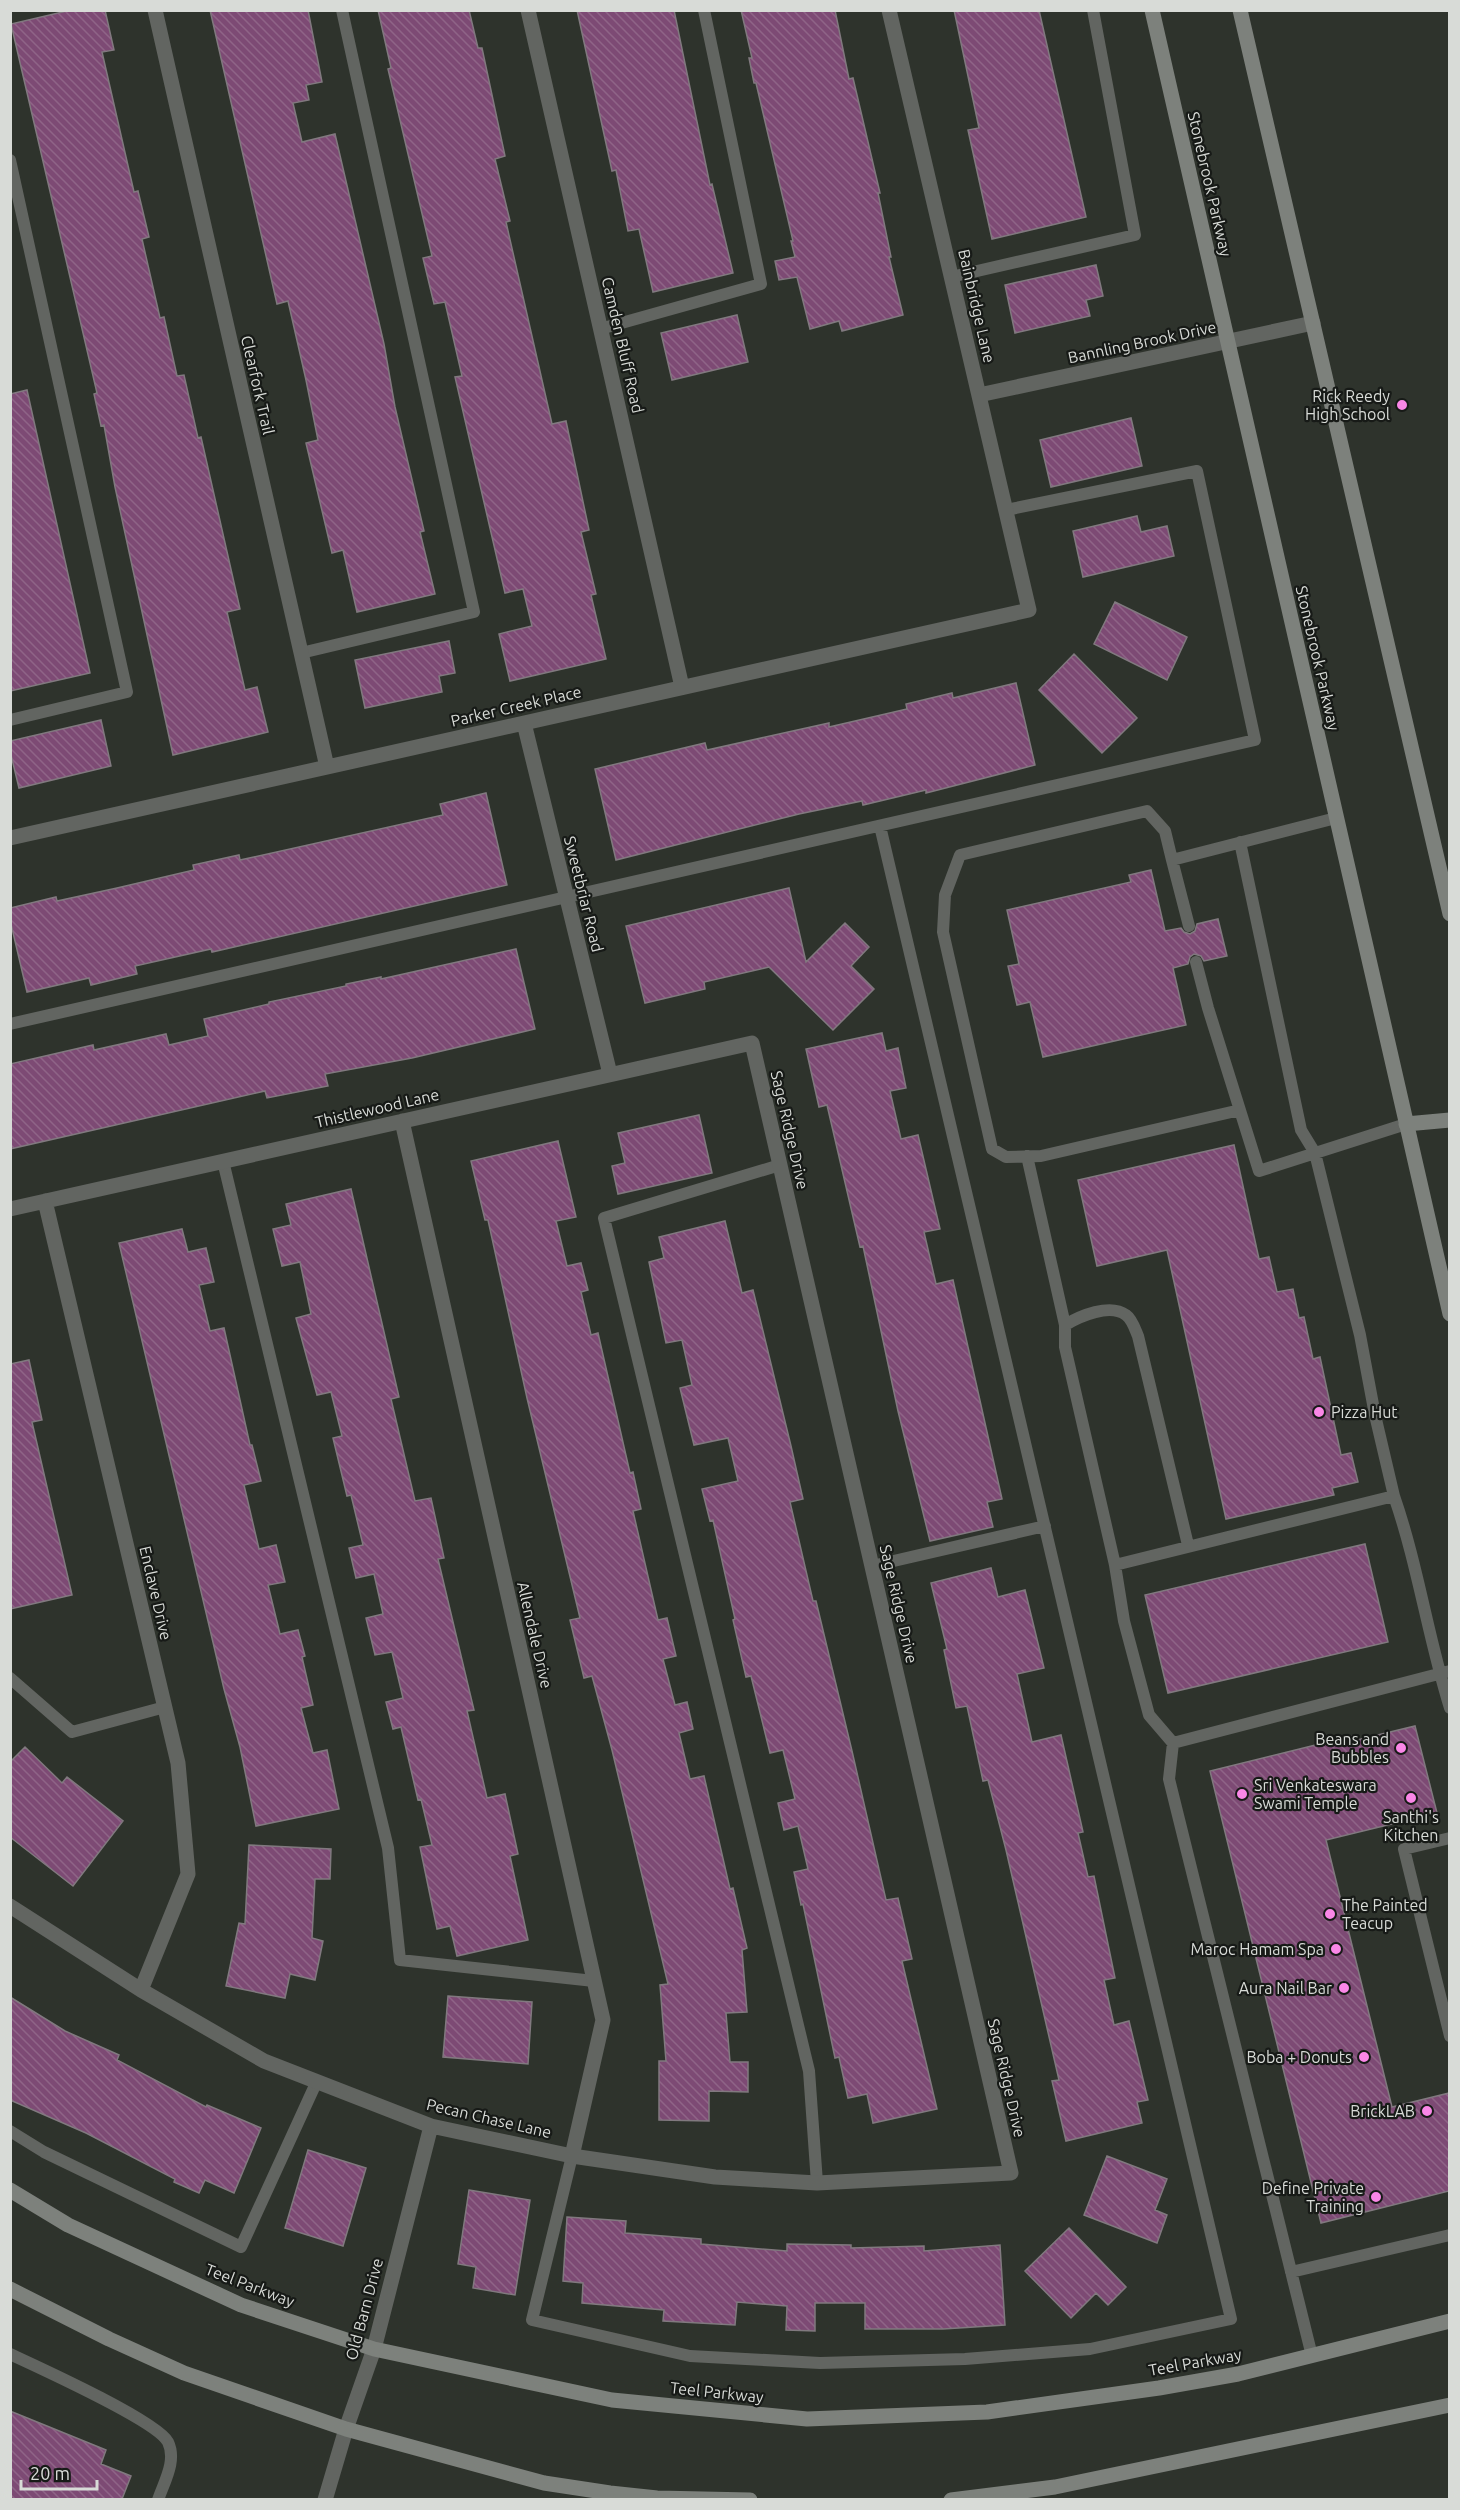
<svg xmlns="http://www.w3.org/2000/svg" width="1460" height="2510" viewBox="0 0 1460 2510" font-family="Ubuntu,sans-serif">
  <defs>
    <pattern id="building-back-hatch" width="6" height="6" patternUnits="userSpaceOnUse" patternTransform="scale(1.5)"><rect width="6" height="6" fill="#7d4a74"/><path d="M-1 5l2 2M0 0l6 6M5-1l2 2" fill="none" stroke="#8f6487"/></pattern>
  </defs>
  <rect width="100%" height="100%" fill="#2e332c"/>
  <path fill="url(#building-back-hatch)" stroke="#81797f" stroke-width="1.5" d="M 71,10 L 105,10 L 114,50 L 102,52 L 134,192 L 138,191 L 149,237 L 142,239 L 160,318 L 164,317 L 177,376 L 184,375 L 198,438 L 201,437 L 240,609 L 227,612 L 245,690 L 257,687 L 268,732 L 173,755 L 115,487 L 104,425 L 101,426 L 94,394 L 97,393 L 11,24 Z
    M 210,10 L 308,10 L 322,82 L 306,85 L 309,100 L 293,103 L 302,142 L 335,134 L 384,344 L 395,407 L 424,531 L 420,532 L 435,594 L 357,612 L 343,550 L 332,553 L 306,443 L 318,440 L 306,380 L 288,301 L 277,304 Z
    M 378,10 L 469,10 L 478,48 L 482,48 L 505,156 L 495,159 L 510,221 L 506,222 L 552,424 L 566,421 L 589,530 L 581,532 L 596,594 L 591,595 L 606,659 L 510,681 L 499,634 L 532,626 L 523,589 L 505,593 L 455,377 L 462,376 L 445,302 L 434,304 L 423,258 L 432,256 L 388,69 L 391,68 Z
    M 577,10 L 674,10 L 710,185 L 712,184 L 733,273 L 653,292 L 639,229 L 628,231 L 616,170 L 612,171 Z
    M 741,10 L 835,10 L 849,79 L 853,78 L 880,193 L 878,193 L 891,257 L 889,257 L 903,315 L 842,331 L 839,321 L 810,329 L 797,277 L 779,280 L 775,261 L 795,257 L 791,241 L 793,241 L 756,83 L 754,83 L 749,58 L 752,58 Z
    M 954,10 L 1039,10 L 1086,217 L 992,239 L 968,130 L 979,128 Z
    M 1096,265 L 1103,296 L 1086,300 L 1090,316 L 1015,333 L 1005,285 Z
    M 737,315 L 748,362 L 672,380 L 661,333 Z
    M 27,390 L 90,673 L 10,691 L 10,394 Z
    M 1131,418 L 1142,466 L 1051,487 L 1040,440 Z
    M 1137,516 L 1141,532 L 1167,526 L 1174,556 L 1083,577 L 1073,531 Z
    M 1115,602 L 1187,637 L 1167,680 L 1094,644 Z
    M 449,641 L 455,673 L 439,676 L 442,692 L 365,708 L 355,660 Z
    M 1074,654 L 1137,718 L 1102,753 L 1039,690 Z
    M 1016,683 L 1035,765 L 926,793 L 926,790 L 863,805 L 862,801 L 799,814 L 616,860 L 595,769 L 705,743 L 707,750 L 829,723 L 829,727 L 907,709 L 906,704 L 952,693 L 953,698 Z
    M 101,720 L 111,766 L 19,788 L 10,751 L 10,741 Z
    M 486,793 L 507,885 L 212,952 L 211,949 L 135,966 L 137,974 L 91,985 L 89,978 L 27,992 L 10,920 L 10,908 L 56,897 L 57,901 L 117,888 L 194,870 L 193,865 L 239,855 L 240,860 L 443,815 L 440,804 Z
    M 1151,870 L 1165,931 L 1181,928 L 1184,932 L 1190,934 L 1195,931 L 1197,924 L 1218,919 L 1227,956 L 1204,961 L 1201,956 L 1194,954 L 1190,957 L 1188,964 L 1173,968 L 1186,1025 L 1043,1057 L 1030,1002 L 1017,1005 L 1008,966 L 1019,964 L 1007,910 L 1131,882 L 1129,875 Z
    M 789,888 L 806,962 L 845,923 L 869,947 L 851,966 L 874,989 L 833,1030 L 769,967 L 704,982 L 705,989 L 645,1003 L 626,926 Z
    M 516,949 L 535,1029 L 412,1058 L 325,1074 L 328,1086 L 267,1098 L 265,1091 L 10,1149 L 10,1064 L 93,1045 L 94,1050 L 166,1034 L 169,1045 L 208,1036 L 204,1019 L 269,1004 L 269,1002 L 346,986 L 346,984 L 381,977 L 381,979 Z
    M 882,1033 L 886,1051 L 898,1048 L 906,1088 L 890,1091 L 901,1139 L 918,1135 L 940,1229 L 924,1232 L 936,1284 L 953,1280 L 1002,1499 L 987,1502 L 993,1527 L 930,1541 L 898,1411 L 863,1246 L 860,1247 L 827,1105 L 819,1107 L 806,1049 Z
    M 699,1115 L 712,1173 L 618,1194 L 612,1166 L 625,1163 L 618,1133 Z
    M 558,1141 L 576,1217 L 556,1221 L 567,1266 L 581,1263 L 588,1290 L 581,1292 L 591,1335 L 598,1333 L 630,1473 L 633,1472 L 641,1509 L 633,1511 L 658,1620 L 667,1618 L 676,1656 L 663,1659 L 675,1705 L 687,1702 L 693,1729 L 679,1733 L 690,1779 L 704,1776 L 730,1889 L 733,1888 L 747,1948 L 742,1950 L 747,2012 L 726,2013 L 730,2062 L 748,2062 L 748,2092 L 709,2091 L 709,2121 L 659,2120 L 659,2061 L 666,2061 L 660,1985 L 668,1984 L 612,1750 L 592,1676 L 584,1678 L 570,1620 L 580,1618 L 527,1398 L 488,1220 L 485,1220 L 471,1161 Z
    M 1234,1145 L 1259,1259 L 1269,1257 L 1277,1292 L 1293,1289 L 1299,1318 L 1304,1317 L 1313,1359 L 1320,1357 L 1341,1455 L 1351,1453 L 1358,1482 L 1332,1488 L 1334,1495 L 1226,1519 L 1167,1250 L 1097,1266 L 1078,1180 Z
    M 351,1189 L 399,1397 L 391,1399 L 415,1501 L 431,1498 L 444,1558 L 438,1559 L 474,1710 L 467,1711 L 487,1798 L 505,1794 L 518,1854 L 510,1856 L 528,1940 L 457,1956 L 450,1926 L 437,1929 L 420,1847 L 432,1845 L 421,1799 L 418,1800 L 401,1727 L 393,1729 L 386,1702 L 403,1698 L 392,1652 L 375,1655 L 366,1618 L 383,1614 L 374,1574 L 356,1578 L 349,1548 L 363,1545 L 351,1495 L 347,1496 L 333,1438 L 342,1436 L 331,1392 L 317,1395 L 296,1318 L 311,1314 L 300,1262 L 282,1266 L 273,1229 L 291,1225 L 286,1204 Z
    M 725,1221 L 742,1293 L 753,1290 L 791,1446 L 803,1499 L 790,1502 L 813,1601 L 816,1601 L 852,1751 L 886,1900 L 898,1898 L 912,1959 L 902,1961 L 937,2109 L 873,2123 L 867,2094 L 848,2098 L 839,2057 L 835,2058 L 803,1904 L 801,1905 L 794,1872 L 808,1869 L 798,1826 L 784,1830 L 778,1803 L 795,1799 L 783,1750 L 770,1753 L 751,1676 L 746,1677 L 733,1620 L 735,1619 L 713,1520 L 710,1521 L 702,1489 L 738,1481 L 728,1438 L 694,1445 L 680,1388 L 692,1385 L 682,1340 L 666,1343 L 649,1262 L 664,1258 L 659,1237 Z
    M 182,1229 L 188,1252 L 206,1248 L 214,1282 L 199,1285 L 210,1331 L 224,1328 L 250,1445 L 252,1445 L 261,1481 L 244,1485 L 259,1549 L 276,1545 L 285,1582 L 268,1585 L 280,1634 L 298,1630 L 305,1656 L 302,1657 L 313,1705 L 301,1708 L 313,1753 L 327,1750 L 339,1809 L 256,1826 L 240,1747 L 224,1689 L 119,1243 Z
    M 29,1360 L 42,1420 L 32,1422 L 72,1595 L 10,1609 L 10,1364 Z
    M 1365,1544 L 1388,1642 L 1168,1693 L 1145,1595 Z
    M 991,1568 L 998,1597 L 1025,1590 L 1044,1668 L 1017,1674 L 1032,1742 L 1061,1735 L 1083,1832 L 1078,1833 L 1088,1877 L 1094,1876 L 1115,1978 L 1104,1980 L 1114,2025 L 1129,2021 L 1148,2100 L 1137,2102 L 1142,2123 L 1066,2141 L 1052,2081 L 1059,2080 L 1006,1850 L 988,1780 L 983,1781 L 967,1706 L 956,1708 L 944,1650 L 947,1649 L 931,1583 Z
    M 1415,1726 L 1437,1813 L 1326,1840 L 1392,2107 L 1449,2093 L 1449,2191 L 1321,2223 L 1210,1771 L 1352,1736 L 1353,1741 Z
    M 25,1747 L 62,1783 L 67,1777 L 123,1821 L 73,1886 L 10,1837 L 10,1762 Z
    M 249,1845 L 331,1849 L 330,1879 L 315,1879 L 312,1938 L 323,1941 L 315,1980 L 290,1974 L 285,1998 L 226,1986 L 239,1923 L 245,1924 Z
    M 448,1996 L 532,2002 L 528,2064 L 443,2057 Z
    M 10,1997 L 65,2031 L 119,2055 L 117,2060 L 206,2107 L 207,2105 L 261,2128 L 234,2193 L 205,2180 L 199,2193 L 174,2182 L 175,2179 L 86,2133 L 10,2100 Z
    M 308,2150 L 366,2168 L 343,2246 L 285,2228 Z
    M 1107,2156 L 1167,2179 L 1155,2210 L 1167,2215 L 1157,2243 L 1084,2215 Z
    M 469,2190 L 530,2200 L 515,2295 L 473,2288 L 476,2267 L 458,2264 Z
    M 567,2217 L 626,2221 L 625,2233 L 701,2239 L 701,2244 L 787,2251 L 787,2244 L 851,2245 L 851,2248 L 924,2246 L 924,2251 L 1000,2245 L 1005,2325 L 943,2329 L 865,2329 L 865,2303 L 815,2303 L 815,2331 L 786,2330 L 787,2306 L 737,2302 L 735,2325 L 663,2321 L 664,2310 L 582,2303 L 583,2283 L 563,2281 Z
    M 1069,2228 L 1126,2287 L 1108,2305 L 1096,2293 L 1071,2318 L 1025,2271 Z
    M 10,2411 L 106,2450 L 101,2464 L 131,2476 L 122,2499 L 10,2499 Z"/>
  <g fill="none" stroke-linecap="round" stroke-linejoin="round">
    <path stroke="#626561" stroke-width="12" d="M 10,160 L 127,692 L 10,720
      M 951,277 L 1135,235 L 1093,10
      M 600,329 L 761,284 L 704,10
      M 301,653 L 474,612 L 342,10
      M 1240,842 L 1301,1130 L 1315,1153 L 1360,1335 L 1375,1415 L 1394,1496
      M 1172,860 L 1165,831 L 1147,811 L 960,855 L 945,895 L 943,932 L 992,1149 L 1006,1157 L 1041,1156 L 1240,1110
      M 1189,926 L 1172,860 L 1336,818
      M 1196,962 L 1208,1008 L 1259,1171 L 1406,1124
      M 10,1024 L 1255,740 L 1197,471 L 1006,510
      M 1027,1156 L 1065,1325
      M 223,1161 L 388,1848 L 400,1960 L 594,1981
      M 780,1165 L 604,1218 L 809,2071 L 817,2183
      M 1115,1565 L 1065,1347 L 1065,1325 C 1080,1316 1110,1303 1126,1315 C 1132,1319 1135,1329 1138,1336 L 1188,1545
      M 872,1566 L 1045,1526
      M 10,1678 L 72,1732 L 165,1707
      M 1173,1743 L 1149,1715 L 1124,1621 L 1115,1565 L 1394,1496 C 1418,1565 1428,1638 1450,1708
      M 1450,1838 L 1404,1849 L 1450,2036
      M 10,2131 L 44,2152 L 241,2247 L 317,2081
      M 572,2156 L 532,2320 L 690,2356 L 820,2363 L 965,2359 L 1090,2349 L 1231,2319 L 880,826
      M 1291,2272 L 1450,2235
      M 10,2354 C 38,2367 157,2421 168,2442 C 177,2461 164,2482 158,2500
      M 1312,2356 L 1169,1779 L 1173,1743 L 1450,1671"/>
    <path stroke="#626561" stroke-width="15" d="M 155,10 L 327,767
      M 528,10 L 682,687
      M 979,395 L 1313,323
      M 524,723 L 610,1074
      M 10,838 L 1029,610 L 889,10
      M 402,1121 L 603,2020 L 572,2156
      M 45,1201 L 178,1763 L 188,1874 L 141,1990
      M 10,1209 L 752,1043 L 1011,2173 L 817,2183 L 715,2177 L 572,2156 L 431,2126 L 264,2061 L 141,1990 L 10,1906
      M 325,2500 L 346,2429 L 374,2349 L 431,2126"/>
    <path stroke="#7d817c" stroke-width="15" d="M 1152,10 L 1450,1314
      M 1240,10 L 1450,914
      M 1406,1124 L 1450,1120
      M 10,2190 L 68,2225 L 241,2305 L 374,2349 L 612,2400 L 807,2419 L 987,2412 L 1159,2388 L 1238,2374 L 1450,2321
      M 10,2289 L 109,2339 L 184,2373 L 346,2429 L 544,2483 L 610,2493 L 657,2498 L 750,2500
      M 951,2500 L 1055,2487 L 1450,2405"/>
  </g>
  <g fill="#fa87e7" stroke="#171a17" stroke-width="2">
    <circle cx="1402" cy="405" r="6"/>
    <circle cx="1319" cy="1412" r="6"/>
    <circle cx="1401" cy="1748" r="6"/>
    <circle cx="1242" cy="1794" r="6"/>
    <circle cx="1411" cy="1798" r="6"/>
    <circle cx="1330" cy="1914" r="6"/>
    <circle cx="1336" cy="1949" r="6"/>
    <circle cx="1344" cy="1988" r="6"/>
    <circle cx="1364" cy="2057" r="6"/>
    <circle cx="1427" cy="2111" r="6"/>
    <circle cx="1376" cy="2197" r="6"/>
  </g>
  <g text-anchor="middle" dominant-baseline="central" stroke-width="4.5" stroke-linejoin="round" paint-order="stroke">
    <g font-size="16" fill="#d8dbd7" stroke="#171a17">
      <text transform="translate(1210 184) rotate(77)">Stonebrook Parkway</text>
      <text transform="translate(977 306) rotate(77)">Bainbridge Lane</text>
      <text transform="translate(1142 342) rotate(-12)">Bannling Brook Drive</text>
      <text transform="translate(623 345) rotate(77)">Camden Bluff Road</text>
      <text transform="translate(258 385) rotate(77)">Clearfork Trail</text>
      <text transform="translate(1318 658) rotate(77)">Stonebrook Parkway</text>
      <text transform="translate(516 706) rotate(-13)">Parker Creek Place</text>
      <text transform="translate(584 894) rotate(76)">Sweetbriar Road</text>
      <text transform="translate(377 1108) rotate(-13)">Thistlewood Lane</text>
      <text transform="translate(790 1130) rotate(77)">Sage Ridge Drive</text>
      <text transform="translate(156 1593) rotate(77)">Enclave Drive</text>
      <text transform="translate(899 1604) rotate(77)">Sage Ridge Drive</text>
      <text transform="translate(535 1635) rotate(77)">Allendale Drive</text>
      <text transform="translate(1007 2078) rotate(77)">Sage Ridge Drive</text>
      <text transform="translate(489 2118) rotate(13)">Pecan Chase Lane</text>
      <text transform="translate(250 2285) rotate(21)">Teel Parkway</text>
      <text transform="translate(364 2309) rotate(-75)">Old Barn Drive</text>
      <text transform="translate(1195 2362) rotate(-10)">Teel Parkway</text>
      <text transform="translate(717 2392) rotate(6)">Teel Parkway</text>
    </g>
    <g font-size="16" fill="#d8dbd7" stroke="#171a17" text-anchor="end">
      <text x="1390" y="396">Rick Reedy<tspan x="1390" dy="18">High School</tspan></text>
      <text x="1331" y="1412" text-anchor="start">Pizza Hut</text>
      <text x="1389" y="1739">Beans and<tspan x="1389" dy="18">Bubbles</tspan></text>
      <text x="1254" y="1785" text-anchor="start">Sri Venkateswara<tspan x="1254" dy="18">Swami Temple</tspan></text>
      <text x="1411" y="1817" text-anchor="middle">Santhi's<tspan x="1411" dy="18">Kitchen</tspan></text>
      <text x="1342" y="1905" text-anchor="start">The Painted<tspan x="1342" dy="18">Teacup</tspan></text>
      <text x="1324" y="1949">Maroc Hamam Spa</text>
      <text x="1332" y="1988">Aura Nail Bar</text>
      <text x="1352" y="2057">Boba + Donuts</text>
      <text x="1415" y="2111">BrickLAB</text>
      <text x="1364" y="2188">Define Private<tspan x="1364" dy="18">Training</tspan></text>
    </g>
  </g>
  <rect width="1460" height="2510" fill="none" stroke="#d8dbd7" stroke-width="24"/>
  <path d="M21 2480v9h76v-9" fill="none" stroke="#d8dbd7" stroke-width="3"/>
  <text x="30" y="2480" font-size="18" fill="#d8dbd7" stroke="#171a17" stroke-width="4.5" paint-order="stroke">20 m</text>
</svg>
